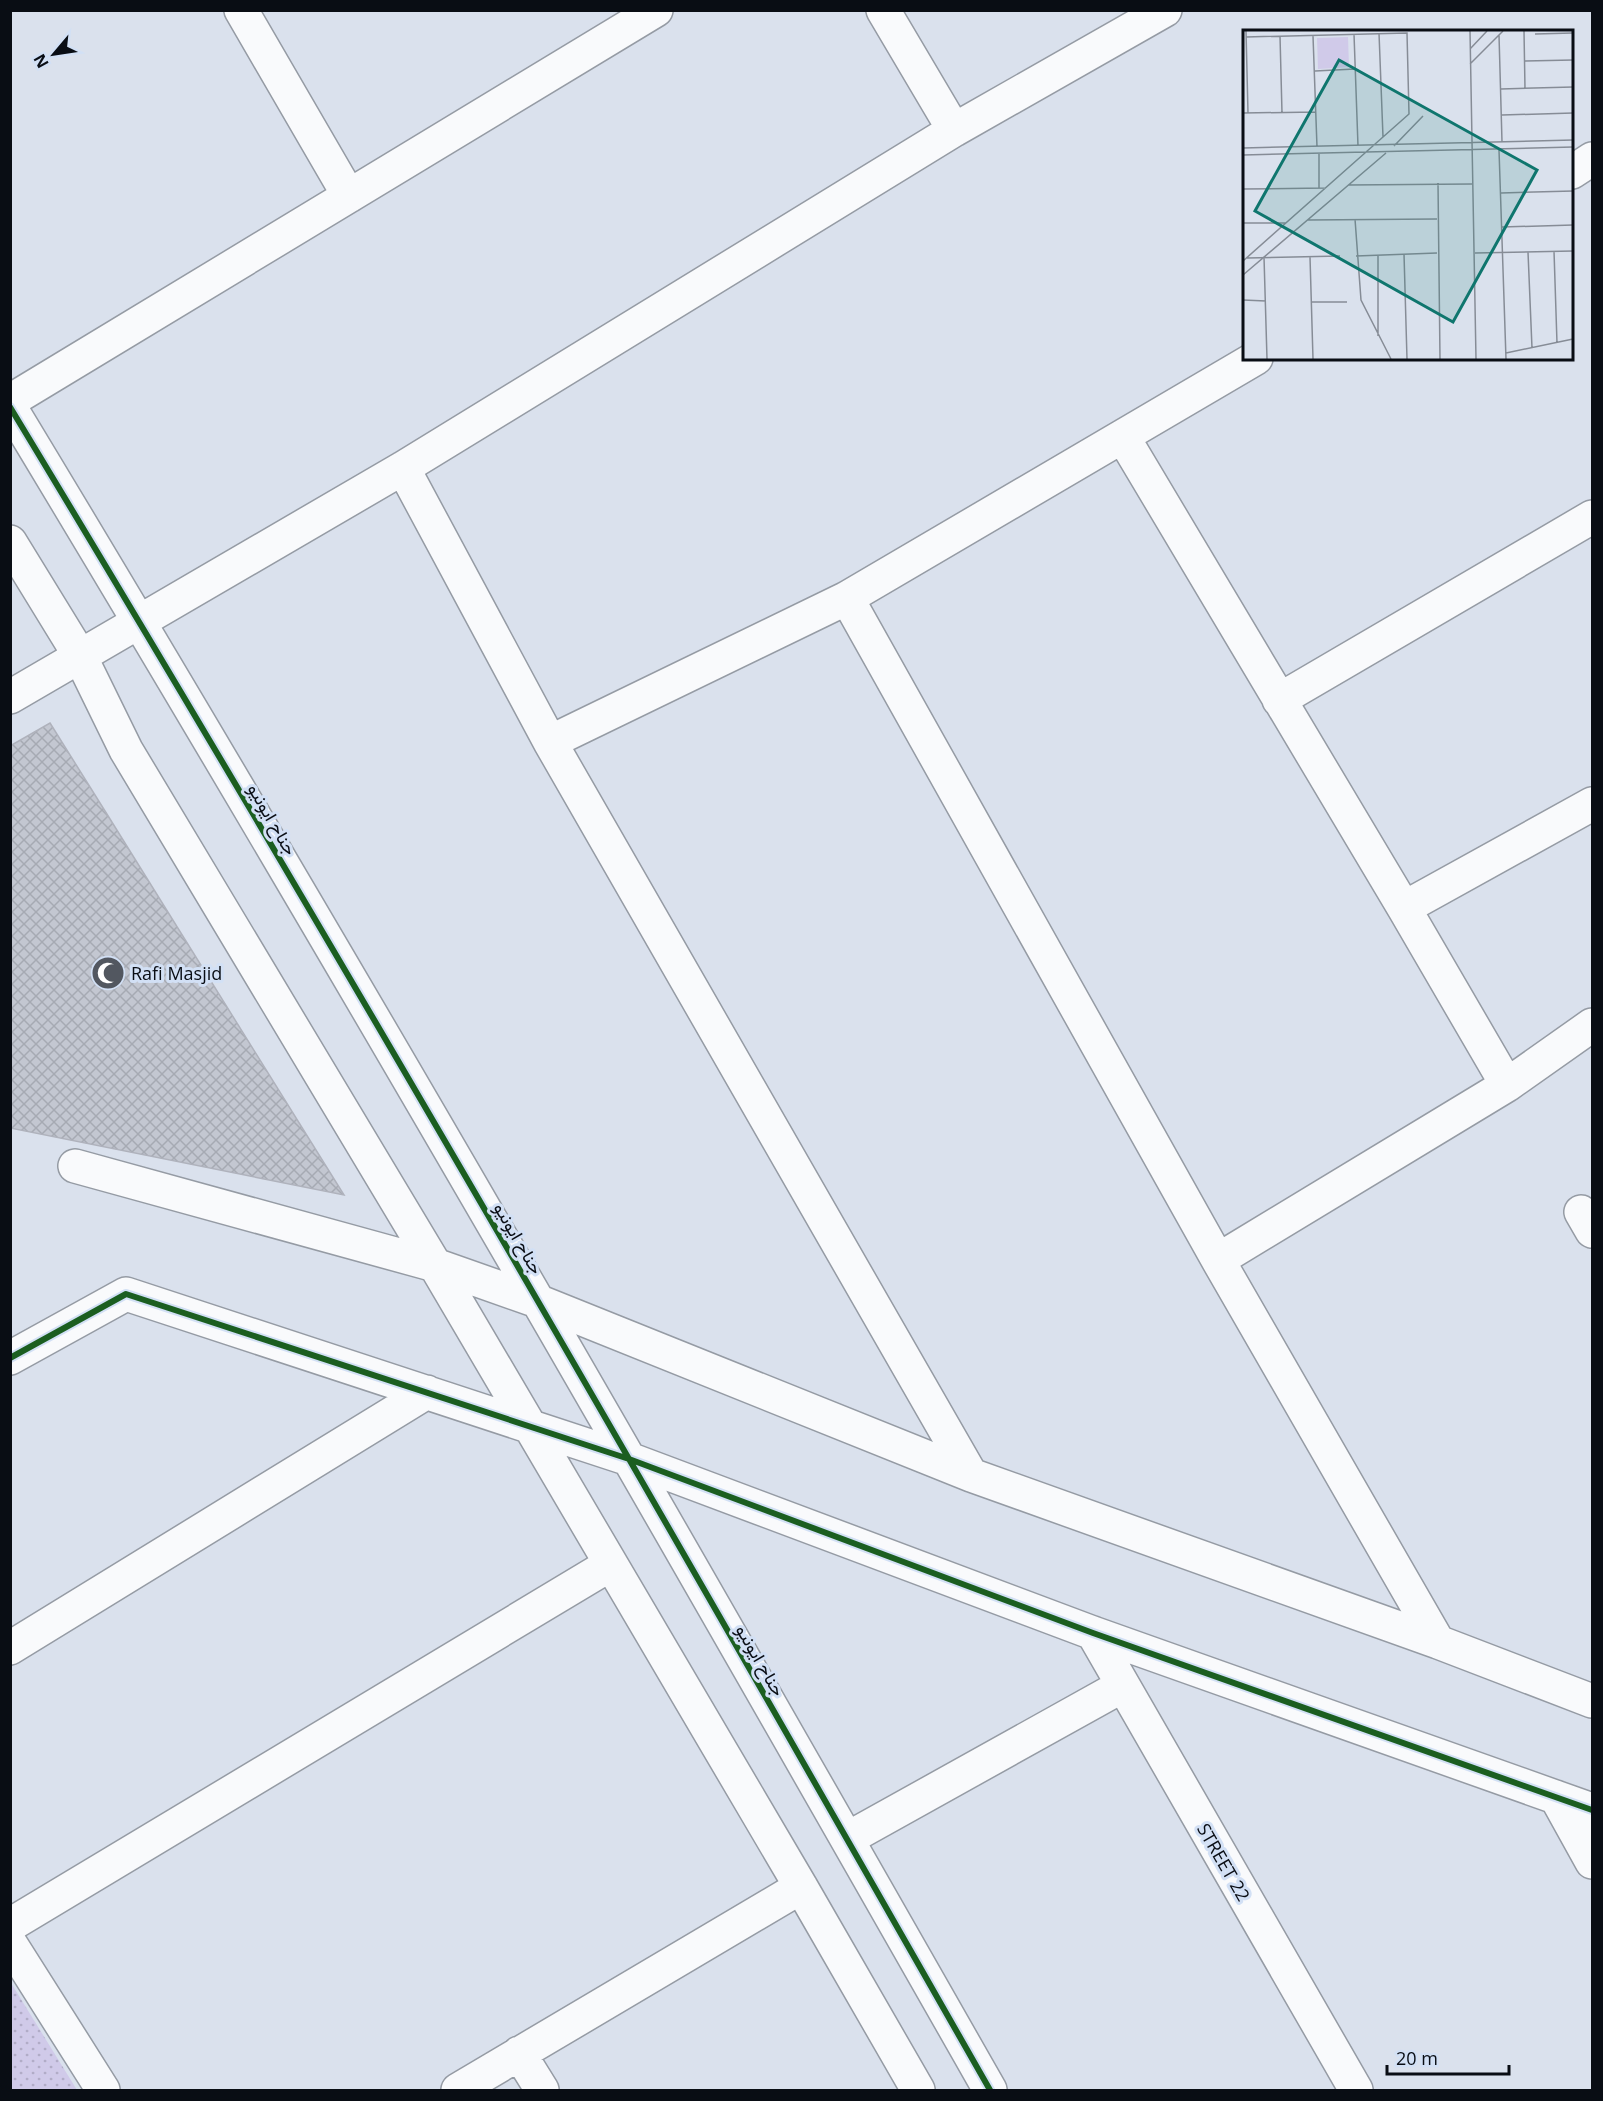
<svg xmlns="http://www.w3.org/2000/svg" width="1603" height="2101" viewBox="0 0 1603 2101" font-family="'Open Sans',Vazirmatn,sans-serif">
  <defs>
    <pattern id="grass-dots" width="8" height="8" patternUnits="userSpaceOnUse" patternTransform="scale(1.5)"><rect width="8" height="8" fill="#d0cae9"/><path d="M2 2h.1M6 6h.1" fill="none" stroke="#b1acc7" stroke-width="1.8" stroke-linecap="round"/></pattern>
    <pattern id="building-cross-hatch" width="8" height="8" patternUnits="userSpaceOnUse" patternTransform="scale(1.5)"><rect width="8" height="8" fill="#c3c7d1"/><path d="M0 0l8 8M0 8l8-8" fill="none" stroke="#a6aab3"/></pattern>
  </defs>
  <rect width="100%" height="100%" fill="#dae1ed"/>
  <path fill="url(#grass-dots)" d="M 11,1983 L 77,2090 L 11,2090 Z"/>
  <path fill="url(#building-cross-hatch)" stroke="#afb2bc" stroke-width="1.5" d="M 50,723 L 110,819 L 344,1195 L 10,1128 L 10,746 Z"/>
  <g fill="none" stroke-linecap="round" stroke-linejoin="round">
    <g stroke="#959ba4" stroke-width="36">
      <path id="street" d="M 241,10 L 349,196
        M 883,10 L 954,130
        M 1572,172 L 1592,159
        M 10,401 L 656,10
        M 10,407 C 346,963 669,1526 990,2090
        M 1123,437 L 1404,908 L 1507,1085
        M 403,468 L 550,742 L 971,1475
        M 10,542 L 80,656 L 126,750 L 435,1265 L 801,1887 L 918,2090
        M 847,598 L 1218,1260 L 1438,1642
        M 10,697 L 403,468 L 954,130 L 1165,10
        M 1279,700 L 1592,517
        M 550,742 L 847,598 L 1256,358
        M 1404,908 L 1592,804
        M 75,1166 L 435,1265 L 540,1302 L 971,1475 L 1438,1642 L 1592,1701
        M 1581,1212 L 1592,1231
        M 1218,1260 L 1507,1085 L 1592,1025
        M 10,1358 L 126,1294 L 629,1459 L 1093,1633 L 1592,1810
        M 1093,1633 L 1356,2090
        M 10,1648 L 427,1392
        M 1556,1797 L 1592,1862
        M 847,1839 L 1122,1686
        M 10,1925 L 611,1564
        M 10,1943 L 103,2090
        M 519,2053 L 542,2090
        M 458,2090 L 801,1887"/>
    </g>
    <use href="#street" stroke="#f9fafc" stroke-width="33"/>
    <g stroke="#d2e0f5" stroke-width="10">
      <path id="cycleway" d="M 10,407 C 346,963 669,1526 990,2090
        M 10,1358 L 126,1294 L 629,1459 L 1093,1633 L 1592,1810"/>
    </g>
    <use href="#cycleway" stroke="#1b5e20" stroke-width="6"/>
  </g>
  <defs>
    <g id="mosque-disc" transform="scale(1.725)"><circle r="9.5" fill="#525760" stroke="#d2e0f5"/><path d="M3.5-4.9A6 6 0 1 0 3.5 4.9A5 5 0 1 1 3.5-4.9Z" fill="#fff"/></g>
  </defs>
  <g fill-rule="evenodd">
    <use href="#mosque-disc" x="108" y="973"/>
  </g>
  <g text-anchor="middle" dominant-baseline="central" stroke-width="6" stroke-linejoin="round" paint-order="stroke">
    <g font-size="18" fill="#090d14" stroke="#d2e0f5">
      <text transform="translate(273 819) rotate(60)">جناح ایونیو</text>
      <text transform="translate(519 1238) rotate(60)">جناح ایونیو</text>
      <text transform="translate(761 1660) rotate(60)">جناح ایونیو</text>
      <text transform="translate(1224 1862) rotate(60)">STREET 22</text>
    </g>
    <g font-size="18" fill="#090d14" stroke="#d2e0f5" text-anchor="start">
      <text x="131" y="973">Rafi Masjid</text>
    </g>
  </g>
  <g transform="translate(1243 30)">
    <rect width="330" height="330" fill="#dae1ed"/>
    <path d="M 105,7 L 106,37 L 75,39 L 74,8 Z" fill="#d0cae9"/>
    <path fill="none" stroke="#868c96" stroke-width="1.5" d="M 3,1 L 5,83M 227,1 L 233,329M 281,1 L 282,59M 136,3 L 140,107M 111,4 L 115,116M 292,4 L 330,3M 256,5 L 259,112M 37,6 L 39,83M 70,6 L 74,117M 227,19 L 244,1M 282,31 L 330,30M 227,34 L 260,1M 72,41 L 112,39M 258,59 L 330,57M 0,83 L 73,82M 259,85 L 330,83M 151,116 L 180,86M 0,118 L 330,110M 256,120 L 263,329M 76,124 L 76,158M 0,125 L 330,117M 195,153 L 197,329M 105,155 L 229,154M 0,159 L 83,158M 258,163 L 330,161M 112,189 L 118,270 L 148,329M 65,190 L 194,189M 0,193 L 43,193M 259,197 L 330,195M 311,221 L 314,313M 285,222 L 289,318M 232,223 L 330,221M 161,224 L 164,329M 135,225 L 135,306M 113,226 L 194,223M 21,227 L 24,329M 67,227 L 70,329M 4,228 L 97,226M 0,231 L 166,84 L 164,3 L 3,7M 0,245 L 143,123M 0,270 L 23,271M 69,272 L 104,272M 263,323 L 330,309"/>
    <path fill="#0f766e" fill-opacity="0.15" stroke="#0f766e" stroke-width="3" d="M 96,30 L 294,140 L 210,292 L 12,181 Z"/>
    <rect width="330" height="330" fill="none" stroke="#090d14" stroke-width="3"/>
  </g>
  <rect width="1603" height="2101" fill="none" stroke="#090d14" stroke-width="24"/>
  <g transform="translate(54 54) rotate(241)" stroke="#d2e0f5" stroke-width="4.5" paint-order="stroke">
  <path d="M0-4.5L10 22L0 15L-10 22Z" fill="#090d14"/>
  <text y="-9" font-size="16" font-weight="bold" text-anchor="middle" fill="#090d14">N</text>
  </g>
  <path d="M1387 2065v9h122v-9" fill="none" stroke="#090d14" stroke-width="3"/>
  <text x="1396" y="2065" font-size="18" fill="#090d14" stroke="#d2e0f5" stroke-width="4.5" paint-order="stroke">20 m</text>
</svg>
